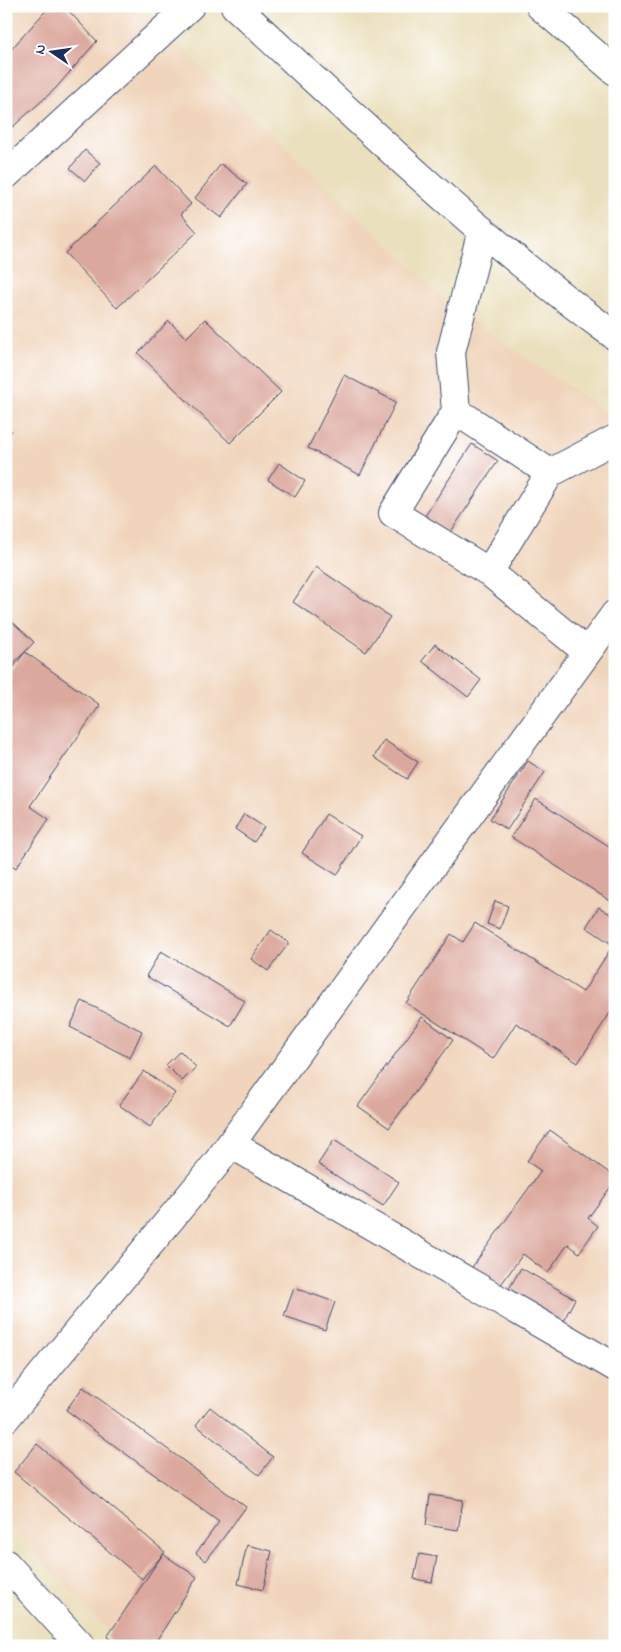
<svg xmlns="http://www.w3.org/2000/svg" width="621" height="1652" viewBox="0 0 621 1652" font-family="'Indie Flower',sans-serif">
  <rect width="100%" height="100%" fill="#fff"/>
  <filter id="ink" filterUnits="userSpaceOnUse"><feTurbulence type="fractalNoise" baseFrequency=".02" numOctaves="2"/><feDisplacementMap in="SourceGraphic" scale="10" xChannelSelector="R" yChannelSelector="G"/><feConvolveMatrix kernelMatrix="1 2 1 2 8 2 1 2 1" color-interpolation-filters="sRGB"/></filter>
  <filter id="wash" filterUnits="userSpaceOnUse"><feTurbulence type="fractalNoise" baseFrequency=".0096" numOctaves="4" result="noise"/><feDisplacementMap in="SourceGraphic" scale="20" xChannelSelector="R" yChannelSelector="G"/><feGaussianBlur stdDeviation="1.12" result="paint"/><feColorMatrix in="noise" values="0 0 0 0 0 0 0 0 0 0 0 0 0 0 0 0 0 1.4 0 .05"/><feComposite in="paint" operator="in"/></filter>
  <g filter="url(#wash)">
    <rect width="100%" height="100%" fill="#ebe0be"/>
    <path fill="#f0d5bc" d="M 6,6 L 137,6 L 459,312 L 615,418 L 615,1646 L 122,1646 L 6,1522 Z"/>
    <g id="blocks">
      <path fill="#dba89d" d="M 6,6 L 15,6 L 6,15 Z
        M 50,6 L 64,6 L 97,41 L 55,89 L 6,133 L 6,55 Z
        M 85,150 L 100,163 L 85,181 L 70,168 Z
        M 221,164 L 247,184 L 221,218 L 195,198 Z
        M 156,166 L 191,204 L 181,214 L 197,232 L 117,308 L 65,253 Z
        M 205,319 L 281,392 L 230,443 L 138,353 L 169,321 L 186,338 Z
        M 344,375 L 396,402 L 360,475 L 308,448 Z
        M 6,427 L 12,431 L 6,438 Z
        M 472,444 L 498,461 L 448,536 L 423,519 Z
        M 279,463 L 305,481 L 295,497 L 268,480 Z
        M 316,567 L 390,617 L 366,652 L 293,602 Z
        M 6,616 L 34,642 L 25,652 L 100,705 L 30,806 L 49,819 L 16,868 L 6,861 L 6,677 L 25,652 L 6,670 Z
        M 435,644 L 481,680 L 468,697 L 422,661 Z
        M 384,740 L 418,762 L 407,779 L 374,757 Z
        M 528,761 L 545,772 L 507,830 L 490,819 Z
        M 536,799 L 615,850 L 615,904 L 511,837 Z
        M 244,814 L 264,827 L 254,842 L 235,829 Z
        M 326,814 L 361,836 L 337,875 L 302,853 Z
        M 495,901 L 508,906 L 500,929 L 487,924 Z
        M 599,907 L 615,917 L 615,1005 L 578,1063 L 516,1023 L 493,1059 L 406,1003 L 451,934 L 463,942 L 475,923 L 583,992 L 613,945 L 586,927 Z
        M 271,930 L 289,943 L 268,971 L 251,959 Z
        M 161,951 L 245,1001 L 230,1026 L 146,976 Z
        M 82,1001 L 142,1031 L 130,1058 L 70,1027 Z
        M 422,1017 L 453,1040 L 389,1128 L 358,1106 Z
        M 180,1051 L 196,1067 L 182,1081 L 166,1065 Z
        M 144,1071 L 175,1093 L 150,1127 L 119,1105 Z
        M 550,1130 L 615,1177 L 615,1181 L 588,1218 L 598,1226 L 579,1253 L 568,1244 L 548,1273 L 523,1254 L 497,1290 L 470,1270 L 541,1171 L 527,1161 Z
        M 334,1140 L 399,1182 L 383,1206 L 318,1164 Z
        M 521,1268 L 575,1299 L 561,1325 L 506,1294 Z
        M 294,1288 L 335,1302 L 325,1330 L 284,1316 Z
        M 83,1387 L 246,1507 L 206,1561 L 196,1553 L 219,1522 L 66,1410 Z
        M 210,1407 L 273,1457 L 259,1475 L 196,1425 Z
        M 37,1444 L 165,1552 L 142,1579 L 14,1472 Z
        M 430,1495 L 463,1500 L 458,1530 L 426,1525 Z
        M 247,1545 L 272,1551 L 263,1590 L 238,1584 Z
        M 163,1554 L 197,1577 L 153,1646 L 120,1646 L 107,1637 Z
        M 419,1554 L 437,1557 L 432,1582 L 414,1579 Z"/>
    </g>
  </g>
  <g filter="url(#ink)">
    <use href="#blocks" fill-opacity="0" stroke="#3a4a6c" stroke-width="1"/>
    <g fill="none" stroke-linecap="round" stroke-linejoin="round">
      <g stroke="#3a4a6c" stroke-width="30">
        <path id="minor" d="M 235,6 C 358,120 479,237 615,336
          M 540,6 L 615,71
          M 6,175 L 190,6
          M 482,230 L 451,352 L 456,411 L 393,513 L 489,572 L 587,652
          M 456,411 L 550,473
          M 489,572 L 550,473 L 615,439
          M 231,1144 L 615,1367
          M 6,1418 L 216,1164 L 615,614
          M 6,1564 L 81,1646"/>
      </g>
      <use href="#minor" stroke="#fff" stroke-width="28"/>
    </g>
  </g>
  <rect width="621" height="1652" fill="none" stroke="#fff" stroke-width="25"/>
  <g transform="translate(52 52) rotate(283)" stroke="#ffffff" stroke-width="4" paint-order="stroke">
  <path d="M0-4L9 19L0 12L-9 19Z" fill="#1b2f5e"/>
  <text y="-8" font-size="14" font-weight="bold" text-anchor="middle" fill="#1b2f5e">N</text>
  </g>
</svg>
